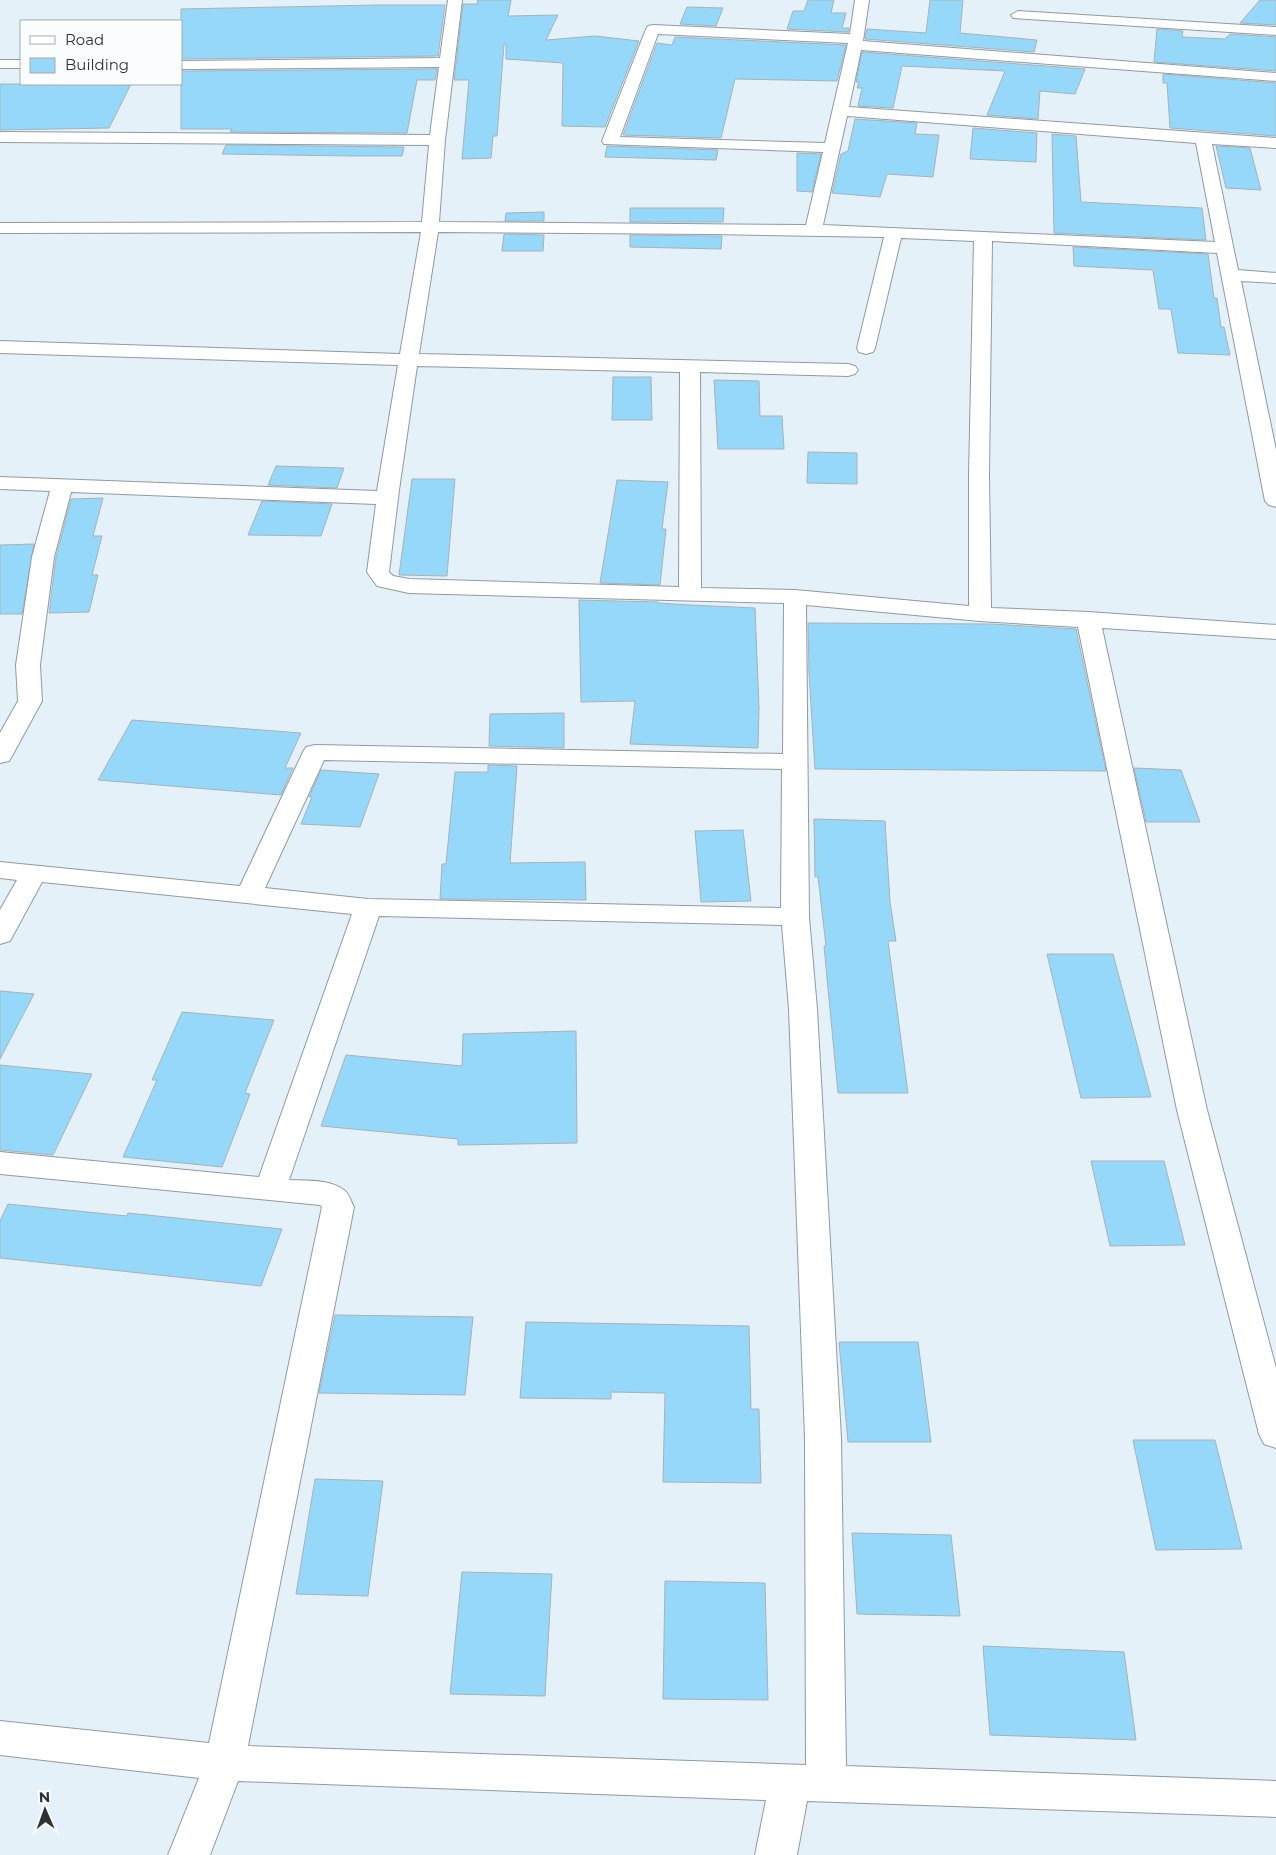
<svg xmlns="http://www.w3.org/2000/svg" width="1276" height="1855" viewBox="0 0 1276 1855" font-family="Montserrat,sans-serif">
  <rect width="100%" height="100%" fill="#e5f1f8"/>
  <path fill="#95d8f9" stroke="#a7b2b8" d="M 477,0 L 511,0 L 508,16 L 558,15 L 546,40 L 595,36 L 639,41 L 605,127 L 562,126 L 563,63 L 506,59 L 506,44 L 504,44 L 497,136 L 493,136 L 491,158 L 462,159 L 469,80 L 454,80 L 463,4 L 478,4 Z
    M 808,0 L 834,0 L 831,13 L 846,13 L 842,28 L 849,28 L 848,32 L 787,29 L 793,11 L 804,11 Z
    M 930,0 L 963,0 L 960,33 L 1037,40 L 1034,52 L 865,39 L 867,29 L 926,33 Z
    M 1260,0 L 1276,0 L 1276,25 L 1240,23 Z
    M 377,5 L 445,5 L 438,56 L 181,59 L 181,9 Z
    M 687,7 L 723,8 L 716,26 L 680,24 Z
    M 1157,29 L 1183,31 L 1182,37 L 1225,39 L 1230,34 L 1276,37 L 1276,71 L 1154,62 Z
    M 675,37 L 846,45 L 837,81 L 735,79 L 721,138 L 623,135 L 657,43 L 672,45 Z
    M 862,52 L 1085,69 L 1075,94 L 1040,91 L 1038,119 L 987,115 L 1005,71 L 902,66 L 893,108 L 858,106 L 862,88 L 857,88 L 859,82 L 856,82 Z
    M 437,69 L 435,80 L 417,80 L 407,133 L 230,132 L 232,129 L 181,129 L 181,71 Z
    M 1163,74 L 1276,83 L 1276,136 L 1170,128 L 1167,83 L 1163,83 Z
    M 0,84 L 131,84 L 109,128 L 0,130 Z
    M 855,119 L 917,123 L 915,134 L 939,135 L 933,177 L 887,174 L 880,197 L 832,193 L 841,154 L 848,151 Z
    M 973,128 L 1037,133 L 1036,162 L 970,159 Z
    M 1052,134 L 1076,136 L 1081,202 L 1202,208 L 1206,240 L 1054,233 Z
    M 226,145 L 404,147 L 402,156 L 351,156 L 222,154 Z
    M 607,146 L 718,150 L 716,160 L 605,157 Z
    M 1216,146 L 1250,148 L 1261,190 L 1226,188 Z
    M 797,153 L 821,154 L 812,192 L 797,191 Z
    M 630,208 L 724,208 L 723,222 L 630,222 Z
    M 544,212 L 544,221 L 505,221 L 506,213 Z
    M 504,234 L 544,235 L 543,251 L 502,251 Z
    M 630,235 L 711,236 L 722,236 L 721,249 L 630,247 Z
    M 1073,247 L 1208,254 L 1214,298 L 1217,298 L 1221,327 L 1224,327 L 1230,355 L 1178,353 L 1171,309 L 1159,309 L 1153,270 L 1074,266 Z
    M 613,377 L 651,377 L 652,420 L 612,420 Z
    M 714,380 L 759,381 L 760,416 L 782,416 L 784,449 L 718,449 Z
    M 808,452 L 857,453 L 857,484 L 807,483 Z
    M 276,466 L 344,468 L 337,488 L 268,485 Z
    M 412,479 L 455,479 L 447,576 L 399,575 Z
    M 617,480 L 668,482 L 662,529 L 666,529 L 660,585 L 600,583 Z
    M 103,498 L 93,536 L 102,536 L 92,575 L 98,575 L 89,612 L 49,613 L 56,557 L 71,499 Z
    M 262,501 L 332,504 L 321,536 L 248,535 Z
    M 34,544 L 22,614 L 0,614 L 0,545 Z
    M 579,600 L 658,602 L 658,603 L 690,605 L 755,608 L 759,708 L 758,748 L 630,744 L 635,701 L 581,702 Z
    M 808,623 L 992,624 L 1076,629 L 1106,771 L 815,769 L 809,673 Z
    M 564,713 L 564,748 L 489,746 L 490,714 Z
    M 132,720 L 301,733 L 285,768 L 293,768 L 281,795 L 98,780 Z
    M 488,765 L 517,766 L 510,863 L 585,862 L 586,900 L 440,899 L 442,864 L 446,864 L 455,772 L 488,772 Z
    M 1134,768 L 1181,770 L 1200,822 L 1146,822 Z
    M 321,770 L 379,774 L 360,827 L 301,824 L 312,797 L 309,797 Z
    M 814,819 L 885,821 L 890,902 L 896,941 L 888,941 L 908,1093 L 838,1093 L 824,946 L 826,946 L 818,877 L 815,877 Z
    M 743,830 L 751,901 L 701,902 L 695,831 Z
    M 1047,954 L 1113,954 L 1151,1097 L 1081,1098 Z
    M 0,991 L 34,994 L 0,1059 Z
    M 182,1012 L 274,1020 L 245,1093 L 250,1094 L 222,1167 L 123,1157 L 157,1080 L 152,1080 Z
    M 576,1031 L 577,1143 L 458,1145 L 458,1139 L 321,1126 L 346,1055 L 462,1066 L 463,1034 Z
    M 0,1065 L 92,1074 L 53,1155 L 0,1150 Z
    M 1091,1161 L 1164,1161 L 1185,1245 L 1110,1246 Z
    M 8,1204 L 127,1216 L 128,1213 L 282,1229 L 261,1286 L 0,1258 L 0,1221 Z
    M 335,1315 L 473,1317 L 465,1395 L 319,1393 Z
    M 526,1322 L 749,1326 L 751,1409 L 759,1409 L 761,1483 L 663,1482 L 665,1393 L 611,1392 L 611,1399 L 520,1398 Z
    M 839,1342 L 918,1342 L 931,1442 L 848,1442 Z
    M 1133,1440 L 1215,1440 L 1242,1549 L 1156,1550 Z
    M 315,1479 L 383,1481 L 368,1596 L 296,1594 Z
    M 852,1533 L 951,1535 L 960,1616 L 857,1614 Z
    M 462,1572 L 552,1574 L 545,1696 L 450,1694 Z
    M 665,1581 L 765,1583 L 768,1700 L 663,1699 Z
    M 983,1646 L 1124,1652 L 1136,1740 L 990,1735 Z"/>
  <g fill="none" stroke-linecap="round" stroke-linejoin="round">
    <g stroke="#8f9ba0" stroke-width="2">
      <path id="minor" d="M 448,0 L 462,0 L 445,140 L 439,222 L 806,225 L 823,152 L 604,144 L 602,141 L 646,29 L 648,26 L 653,25 L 850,34 L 855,0 L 869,0 L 863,41 L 1276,73 L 1276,81 L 861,50 L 849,107 L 1276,138 L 1276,148 L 1212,144 L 1238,270 L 1276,273 L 1276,283 L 1241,281 L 1276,450 L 1276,507 L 1269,505 L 1265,501 L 1217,253 L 992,241 L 989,475 L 991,608 L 1088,612 L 1276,625 L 1276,639 L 1102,628 L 1207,1110 L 1276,1368 L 1276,1448 L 1264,1444 L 1259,1434 L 1177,1110 L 1078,627 L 980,621 L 806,605 L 809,917 L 817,1009 L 841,1438 L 846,1766 L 1276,1781 L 1276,1817 L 807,1801 L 797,1855 L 755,1855 L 766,1800 L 238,1781 L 210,1855 L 168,1855 L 199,1778 L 0,1755 L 0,1721 L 209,1743 L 322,1207 L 320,1205 L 0,1174 L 0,1152 L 259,1177 L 352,914 L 42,882 L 10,941 L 0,944 L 0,910 L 17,880 L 0,878 L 0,862 L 240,886 L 303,752 L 306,747 L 315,745 L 783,754 L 784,603 L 409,593 L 377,586 L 367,572 L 376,504 L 71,492 L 54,557 L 40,665 L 42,701 L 12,756 L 9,761 L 0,763 L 0,733 L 18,701 L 16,665 L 32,557 L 50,491 L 0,489 L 0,477 L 377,491 L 398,365 L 0,353 L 0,341 L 400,354 L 421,232 L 0,233 L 0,223 L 422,222 L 429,145 L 0,142 L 0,132 L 430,135 L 439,67 L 181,69 L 181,61 L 440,58 ZM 658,34 L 848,43 L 825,143 L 620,137 ZM 847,116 L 1196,143 L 1215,242 L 823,225 ZM 438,232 L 711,234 L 884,237 L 857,348 L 859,352 L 866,354 L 873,352 L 875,348 L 901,238 L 974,241 L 969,475 L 969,606 L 795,590 L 701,588 L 700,372 L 848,376 L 855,374 L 858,370 L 855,366 L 848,364 L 419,354 ZM 417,366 L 680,372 L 679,587 L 409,579 L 393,576 L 389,572 L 399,490 ZM 324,760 L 782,769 L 781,908 L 368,899 L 265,888 ZM 379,916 L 782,925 L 789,1009 L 805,1438 L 806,1765 L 248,1746 L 354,1207 C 351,1202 349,1193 344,1190 C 330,1179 305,1181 289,1180 Z
        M 1018,11 L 1276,27 L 1276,35 L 1013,18 L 1011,15 Z
        M 0,60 L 21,60 L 21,68 L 0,68 Z"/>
    </g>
    <use href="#minor" fill="#fff" fill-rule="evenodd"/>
  </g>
  <rect x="20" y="20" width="162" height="65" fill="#fafdfe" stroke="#a8abad"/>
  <rect x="30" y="36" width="25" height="8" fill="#ffffff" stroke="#a8abad"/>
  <text x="65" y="45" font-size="15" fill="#2c3133">Road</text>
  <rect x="30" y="58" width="25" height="15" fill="#95d8f9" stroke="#a8abad"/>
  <text x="65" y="70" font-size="15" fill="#2c3133">Building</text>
  <g transform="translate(45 1810) rotate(358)" stroke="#fafdfe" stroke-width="4" paint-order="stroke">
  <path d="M0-4L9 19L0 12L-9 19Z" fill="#2c3133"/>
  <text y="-8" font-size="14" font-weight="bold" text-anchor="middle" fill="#2c3133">N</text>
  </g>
</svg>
